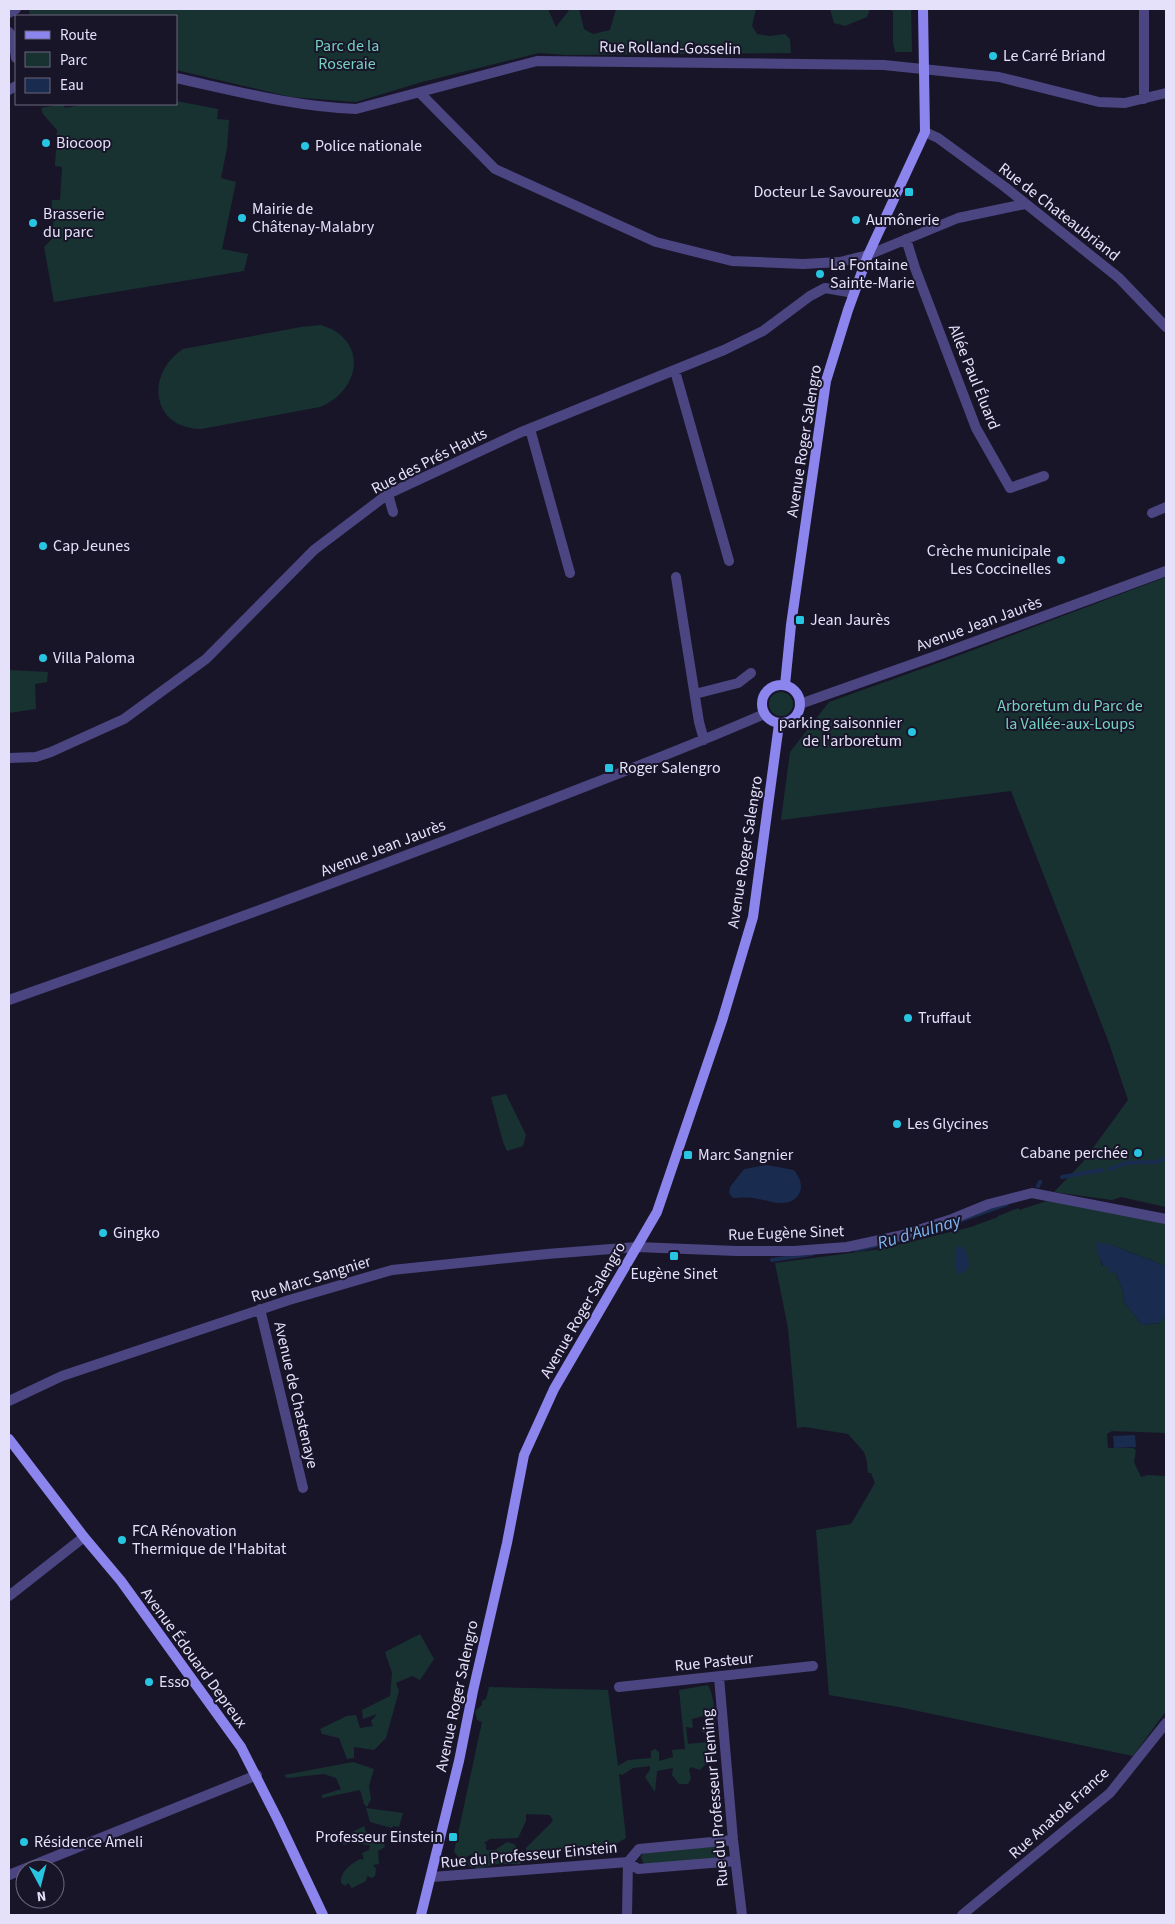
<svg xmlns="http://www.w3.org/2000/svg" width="1175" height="1924" viewBox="0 0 1175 1924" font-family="'Source Sans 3',sans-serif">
  <rect width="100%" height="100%" fill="#191529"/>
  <path fill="#183232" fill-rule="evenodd" d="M 29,9 L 548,9 L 556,27 L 570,9 L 579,9 L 584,29 L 593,34 L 610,30 L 616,9 L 756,9 L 752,26 L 757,34 L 769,36 L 785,34 L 790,39 L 791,53 L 567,55 L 539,53 L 422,82 L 356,102 L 291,97 L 176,70 L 176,16 L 30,16 Z
    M 830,9 L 870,9 L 867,17 L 845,26 L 834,23 Z
    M 890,9 L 911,9 L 912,52 L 895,52 L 893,42 L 893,12 Z
    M 176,101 L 218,109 L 217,119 L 229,120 L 227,148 L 221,178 L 236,182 L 222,249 L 248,254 L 244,271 L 54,302 L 44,247 L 52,239 L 54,215 L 51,215 L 52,200 L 60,200 L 62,167 L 55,166 L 57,130 L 43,114 L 41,108 L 63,104 L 65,108 L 86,104 L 176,104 Z
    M 321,325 C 325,327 331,328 335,331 C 369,353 353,394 320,407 L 201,429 C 151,428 145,374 183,349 L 301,327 Z
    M 1166,577 L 1166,1207 L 1121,1197 L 1112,1200 L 1054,1192 L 1082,1163 L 1128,1100 L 1109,1043 L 1011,791 L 781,820 L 790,752 L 829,702 L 952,658 Z
    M 9,670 L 48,672 L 47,682 L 35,684 L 36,709 L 9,713 Z
    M769 704a12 12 0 1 1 24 0a12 12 0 1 1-24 0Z
    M 506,1094 L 526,1135 L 523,1146 L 507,1151 L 503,1142 L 491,1097 Z
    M 1047,1201 L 1166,1223 L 1166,1266 L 1111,1245 L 1100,1259 L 1102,1266 L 1107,1266 L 1116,1273 L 1122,1288 L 1124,1302 L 1142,1325 L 1159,1323 L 1166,1316 L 1166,1433 L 1112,1431 L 1107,1434 L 1108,1448 L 1133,1448 L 1136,1450 L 1134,1462 L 1141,1477 L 1148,1475 L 1166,1476 L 1166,1711 L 1133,1756 L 899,1707 L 829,1695 L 816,1530 L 851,1524 L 875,1483 L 871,1473 L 868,1473 L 867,1462 L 864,1452 L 848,1434 L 805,1427 L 797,1428 L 788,1328 L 775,1263 L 881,1249 L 971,1227 L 998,1217 L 998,1216 L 1016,1209 L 1019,1208 L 1019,1210 Z
    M 420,1634 L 434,1659 L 420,1680 L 412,1676 L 396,1683 L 399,1691 L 386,1738 L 374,1750 L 354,1747 L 354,1758 L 347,1759 L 339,1738 L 322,1734 L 320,1729 L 347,1716 L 356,1715 L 360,1728 L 373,1726 L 371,1721 L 377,1714 L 363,1719 L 362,1710 L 390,1696 L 392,1673 L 385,1652 Z
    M 708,1685 C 716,1698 719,1745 711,1759 C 709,1763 703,1766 700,1770 L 691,1767 L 689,1770 L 691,1778 L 688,1784 L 679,1784 L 672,1775 L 673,1768 L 657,1771 L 655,1792 L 645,1777 L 650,1770 L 650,1766 L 633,1768 L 622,1775 L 619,1774 L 626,1838 L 614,1845 L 526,1853 L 526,1848 L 553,1821 L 550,1815 L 526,1814 L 526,1821 L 518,1838 L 490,1839 L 484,1843 L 486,1844 L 486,1850 L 495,1850 L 507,1842 L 514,1844 L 521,1854 L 523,1860 L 520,1864 L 497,1864 L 477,1869 L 475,1867 L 470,1867 L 466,1861 L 472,1857 L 471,1854 L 462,1861 L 454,1852 L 482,1722 L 477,1720 L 475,1711 L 482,1705 L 482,1701 L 486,1699 L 489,1687 L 608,1690 L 618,1766 L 628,1760 L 651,1758 L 651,1751 L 655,1749 L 659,1752 L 659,1761 L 673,1757 L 672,1750 L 685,1749 L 679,1690 ZM 704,1716 L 705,1725 L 701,1726 L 702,1732 L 705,1733 L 706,1742 L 688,1744 L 686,1727 L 693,1728 L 692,1719 Z
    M 353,1762 L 374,1769 L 369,1786 L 371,1799 L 367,1807 L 364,1804 L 360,1790 L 322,1798 L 322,1795 L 341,1789 L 336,1778 L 324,1774 L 287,1778 L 284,1775 Z
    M 366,1808 L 403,1813 L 399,1827 L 393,1826 L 392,1828 L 370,1822 Z
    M 364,1826 L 368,1838 L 384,1843 L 385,1847 L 378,1851 L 379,1864 L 373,1865 L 376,1869 L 375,1876 L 372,1878 L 367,1876 L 366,1881 L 352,1888 L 348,1883 L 345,1886 L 341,1883 C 340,1871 351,1864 360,1859 L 364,1860 L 362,1853 L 369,1850 L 370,1845 L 364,1845 L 362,1843 L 354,1844 L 352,1841 L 345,1845 L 341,1843 L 339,1839 Z
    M 716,1846 L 718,1851 L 718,1855 L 715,1858 L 644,1865 L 641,1857 L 642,1854 L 649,1852 Z"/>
  <path fill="#192b4e" d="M 767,1165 L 794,1170 C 799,1177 803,1184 800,1192 C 791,1211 768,1200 753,1198 C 746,1197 739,1198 733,1198 L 729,1193 L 730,1187 L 744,1169 Z
    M 1096,1242 L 1111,1245 L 1166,1266 L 1166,1316 L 1159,1323 L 1142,1325 L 1124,1302 L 1122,1288 L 1116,1273 L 1110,1272 L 1107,1266 L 1103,1266 L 1097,1252 Z
    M 957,1246 L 964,1248 L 968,1256 L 969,1267 L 964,1272 L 958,1274 C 954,1265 954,1256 957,1246 Z
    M 1135,1435 L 1136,1447 L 1114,1448 L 1113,1436 Z"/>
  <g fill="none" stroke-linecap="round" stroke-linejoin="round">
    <path stroke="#192b4e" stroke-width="4" d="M 1109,1169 C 1116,1168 1120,1164 1127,1163 C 1140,1160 1154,1166 1166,1158
      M 1062,1177 L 1102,1170
      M 1038,1186 L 1040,1182
      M 933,1230 L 1007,1204
      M 856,1250 L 905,1239
      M 772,1260 L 812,1254"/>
    <path stroke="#4b4681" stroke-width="10" d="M 9,13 L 16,9
      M 9,32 L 13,37 L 16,58
      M 176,78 C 236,91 295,107 356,109 L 537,61 L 884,65 L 999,77 L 1099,102 L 1125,103 L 1166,93
      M 9,90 L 16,86
      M 420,93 L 495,169 L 656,242 L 732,261 L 803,264 L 840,262 L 868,255 L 958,218 L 1025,204
      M 1144,99 L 1144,9
      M 925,132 L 938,138 L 1005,187 L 1119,278 L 1166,327
      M 906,239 L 915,268 L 976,428 L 1010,488 L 1044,476
      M 675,371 L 729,561
      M 530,429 L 570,573
      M 388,494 L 393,512
      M 1152,513 L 1166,507
      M 676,577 L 699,722 L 704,740
      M 695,694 L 738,683 L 751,673
      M 800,704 L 944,653 L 1166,571
      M 9,758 L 36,757 L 51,752 L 124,719 L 206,659 L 314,550 L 388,494 L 519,433 L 724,350 L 763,331 L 810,296 L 825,288 L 854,293
      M 9,1000 C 185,938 360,874 535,806 C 612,776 689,747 764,714
      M 260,1309 L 303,1488
      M 9,1401 L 62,1376 L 289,1300 L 392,1270 L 547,1254 L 637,1247 L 737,1251 L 794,1251 L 847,1247 L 903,1235 L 952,1219 L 989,1204 L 1032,1193 L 1166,1219
      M 9,1596 L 84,1537
      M 719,1677 L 733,1840 L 742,1915
      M 619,1687 L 813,1666
      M 628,1862 L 639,1849 L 733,1840
      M 9,1875 L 257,1775
      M 432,1877 L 628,1862 L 638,1869 L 735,1861
      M 627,1915 L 628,1862
      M 962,1915 L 1110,1793 L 1166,1723"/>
    <path stroke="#8c85ee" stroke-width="10" d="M762 704a19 19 0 1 1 38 0a19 19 0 1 1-38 0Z
      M 785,685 L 791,625 L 826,381 L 848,310 L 868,255 L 925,132 L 923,9
      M 9,1439 L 84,1537 L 121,1581 L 241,1747 L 278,1820 L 323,1915
      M 421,1915 L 459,1761 L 473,1691 L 507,1543 L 524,1455 L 554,1389 L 657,1212 L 722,1021 L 753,917 L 779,724"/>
  </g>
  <g fill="#27c5e1" stroke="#191529" stroke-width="2">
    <circle cx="993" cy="56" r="5"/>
    <circle cx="46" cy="143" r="5"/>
    <circle cx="305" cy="146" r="5"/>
    <rect x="904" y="187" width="10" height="10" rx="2.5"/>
    <circle cx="242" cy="218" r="5"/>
    <circle cx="856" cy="220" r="5"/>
    <circle cx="33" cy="223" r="5"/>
    <circle cx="820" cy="274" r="5"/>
    <circle cx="43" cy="546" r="5"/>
    <circle cx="1061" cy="560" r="5"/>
    <rect x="795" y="615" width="10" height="10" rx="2.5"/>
    <circle cx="43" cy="658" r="5"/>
    <circle cx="912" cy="732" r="5"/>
    <rect x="604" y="763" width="10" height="10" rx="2.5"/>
    <circle cx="908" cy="1018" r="5"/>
    <circle cx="897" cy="1124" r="5"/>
    <circle cx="1138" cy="1153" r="5"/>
    <rect x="683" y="1150" width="10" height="10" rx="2.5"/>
    <circle cx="103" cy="1233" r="5"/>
    <rect x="669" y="1251" width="10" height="10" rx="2.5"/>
    <circle cx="122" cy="1540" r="5"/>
    <circle cx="149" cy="1682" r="5"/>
    <rect x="448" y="1832" width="10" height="10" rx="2.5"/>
    <circle cx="24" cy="1842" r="5"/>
  </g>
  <g text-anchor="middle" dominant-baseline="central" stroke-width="4" stroke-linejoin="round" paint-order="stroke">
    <g font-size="16" fill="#75d2c0" stroke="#191529">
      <text x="347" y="46">Parc de la<tspan x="347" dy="18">Roseraie</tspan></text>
      <text x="1070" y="706">Arboretum du Parc de<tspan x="1070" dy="18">la Vallée-aux-Loups</tspan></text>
    </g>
    <g font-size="16" fill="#e5e1fb" stroke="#191529">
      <text transform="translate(670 48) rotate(1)">Rue Rolland-Gosselin</text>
      <text transform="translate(1059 212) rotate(38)">Rue de Chateaubriand</text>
      <text transform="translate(974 377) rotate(68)">Allée Paul Éluard</text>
      <text transform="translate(804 441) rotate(-81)">Avenue Roger Salengro</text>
      <text transform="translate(429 461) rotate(-27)">Rue des Prés Hauts</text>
      <text transform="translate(979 624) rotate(-20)">Avenue Jean Jaurès</text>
      <text transform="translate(383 848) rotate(-21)">Avenue Jean Jaurès</text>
      <text transform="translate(745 852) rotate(-81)">Avenue Roger Salengro</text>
      <text transform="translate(786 1233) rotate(-2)">Rue Eugène Sinet</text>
      <text transform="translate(311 1279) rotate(-17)">Rue Marc Sangnier</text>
      <text transform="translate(583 1310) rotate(-60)">Avenue Roger Salengro</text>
      <text transform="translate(296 1395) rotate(77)">Avenue de Chastenaye</text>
      <text transform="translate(194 1658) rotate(54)">Avenue Édouard Depreux</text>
      <text transform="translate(714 1662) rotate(-6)">Rue Pasteur</text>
      <text transform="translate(457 1696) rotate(-78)">Avenue Roger Salengro</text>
      <text transform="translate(715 1798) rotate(-95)">Rue du Professeur Fleming</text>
      <text transform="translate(1059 1813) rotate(-42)">Rue Anatole France</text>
      <text transform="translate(529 1855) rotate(-5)">Rue du Professeur Einstein</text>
    </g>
    <g font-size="16" fill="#e5e1fb" stroke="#191529" text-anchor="start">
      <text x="1003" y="56">Le Carré Briand</text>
      <text x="56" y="143">Biocoop</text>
      <text x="315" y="146">Police nationale</text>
      <text x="899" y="192" text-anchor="end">Docteur Le Savoureux</text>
      <text x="252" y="209">Mairie de<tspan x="252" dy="18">Châtenay-Malabry</tspan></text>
      <text x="43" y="214">Brasserie<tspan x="43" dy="18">du parc</tspan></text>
      <text x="866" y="220">Aumônerie</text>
      <text x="830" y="265">La Fontaine<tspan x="830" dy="18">Sainte-Marie</tspan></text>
      <text x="53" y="546">Cap Jeunes</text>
      <text x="1051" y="551" text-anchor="end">Crèche municipale<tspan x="1051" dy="18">Les Coccinelles</tspan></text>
      <text x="810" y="620">Jean Jaurès</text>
      <text x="53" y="658">Villa Paloma</text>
      <text x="902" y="723" text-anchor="end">parking saisonnier<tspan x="902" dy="18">de l'arboretum</tspan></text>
      <text x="619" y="768">Roger Salengro</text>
      <text x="918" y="1018">Truffaut</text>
      <text x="907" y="1124">Les Glycines</text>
      <text x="1128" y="1153" text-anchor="end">Cabane perchée</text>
      <text x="698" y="1155">Marc Sangnier</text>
      <text x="113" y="1233">Gingko</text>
      <text x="674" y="1274" text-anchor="middle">Eugène Sinet</text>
      <text x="132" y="1531">FCA Rénovation<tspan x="132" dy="18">Thermique de l'Habitat</tspan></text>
      <text x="159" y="1682">Esso</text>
      <text x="443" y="1837" text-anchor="end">Professeur Einstein</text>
      <text x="34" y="1842">Résidence Ameli</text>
    </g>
    <g font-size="18" font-style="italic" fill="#7db4ed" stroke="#191529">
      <text transform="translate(919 1232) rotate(-16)">Ru d'Aulnay</text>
    </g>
  </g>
  <rect width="1175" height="1924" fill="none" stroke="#e5e1fb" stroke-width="20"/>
  <rect x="15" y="15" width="162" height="90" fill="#191529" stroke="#6b677d"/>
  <rect x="25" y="31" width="25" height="8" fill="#8c85ee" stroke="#6b677d"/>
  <text x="60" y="40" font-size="15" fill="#e5e1fb">Route</text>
  <rect x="25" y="52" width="25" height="15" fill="#183232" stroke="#6b677d"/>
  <text x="60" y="65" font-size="15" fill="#e5e1fb">Parc</text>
  <rect x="25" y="78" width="25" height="15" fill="#192b4e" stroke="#6b677d"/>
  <text x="60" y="90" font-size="15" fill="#e5e1fb">Eau</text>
  <g transform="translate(40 1884) rotate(173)"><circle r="24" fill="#191529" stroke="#6b677d"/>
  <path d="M0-4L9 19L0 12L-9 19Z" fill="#27c5e1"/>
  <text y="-8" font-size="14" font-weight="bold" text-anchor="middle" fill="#e5e1fb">N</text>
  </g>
</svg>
